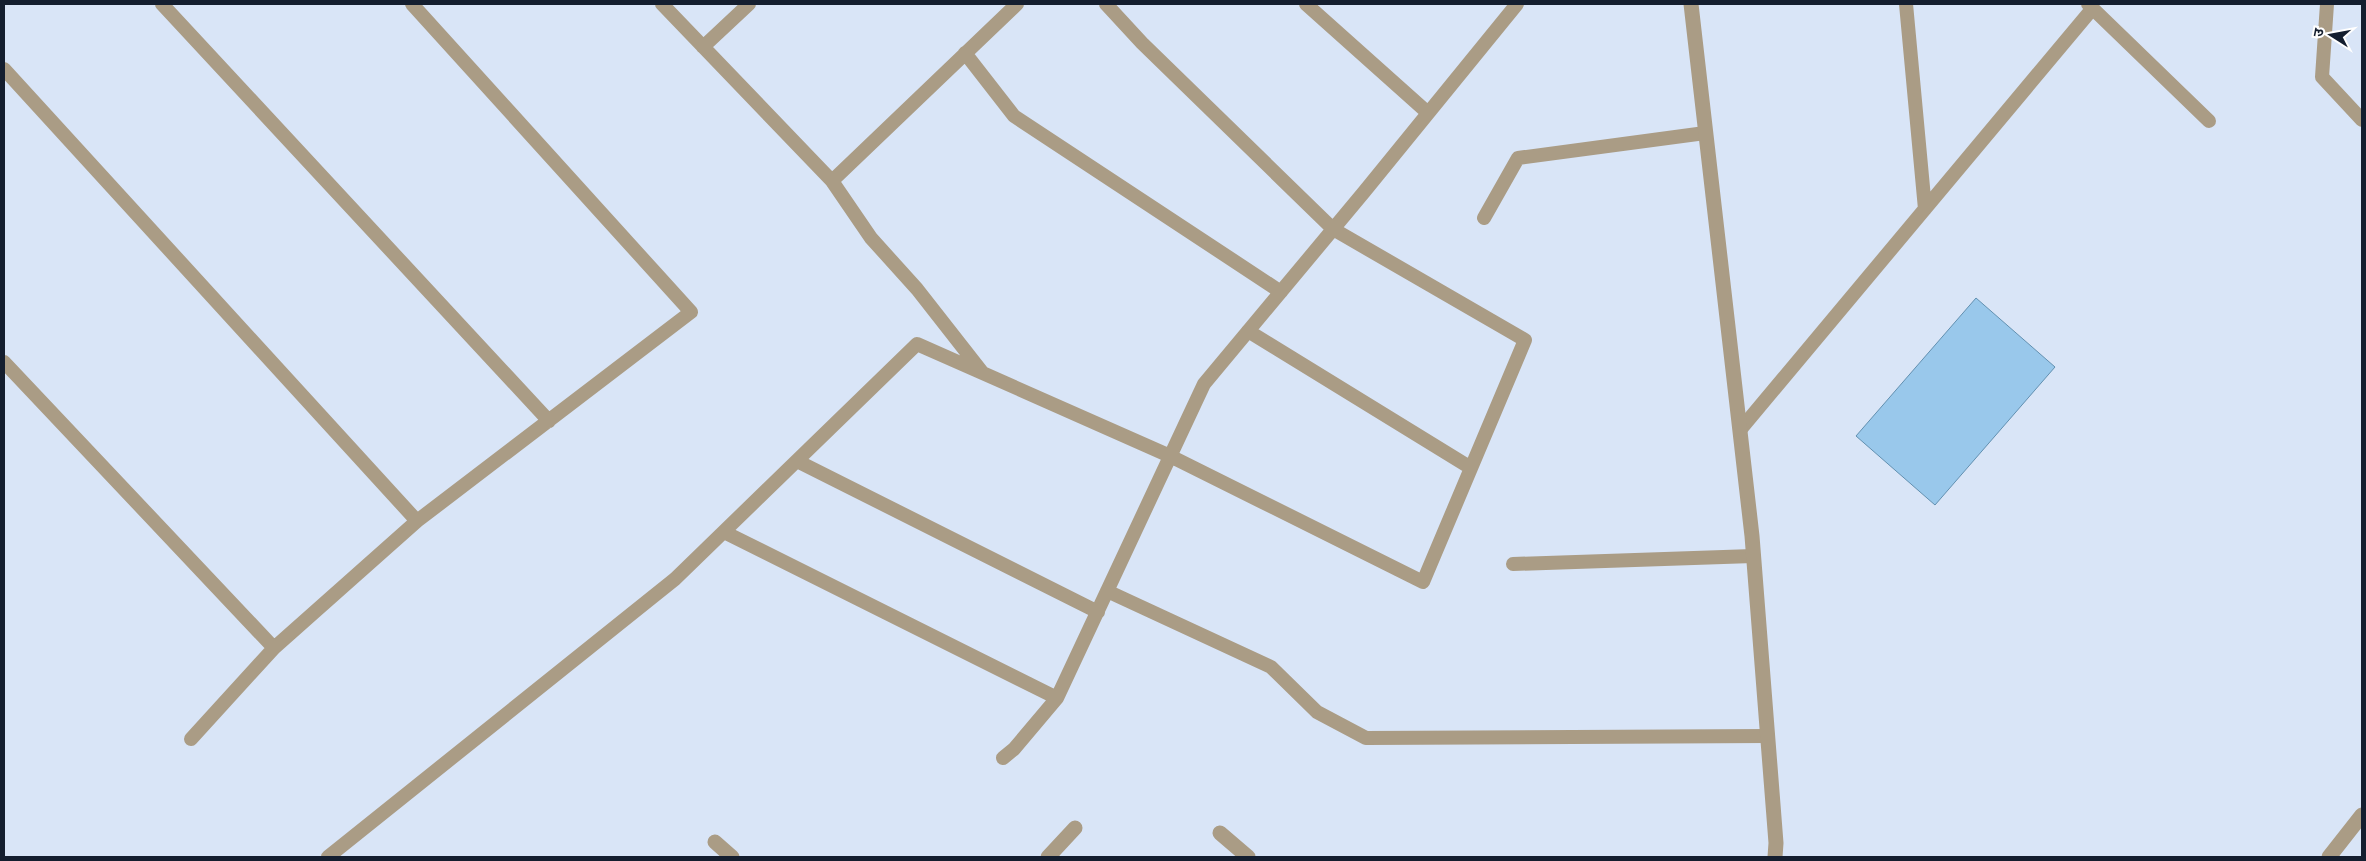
<svg xmlns="http://www.w3.org/2000/svg" width="2366" height="861" viewBox="0 0 2366 861" font-family="'IBM Plex Sans','Noto Sans Devanagari',sans-serif">
  <rect width="100%" height="100%" fill="#d9e5f7"/>
  <path fill="#99c8eb" stroke="#6290b0" d="M 1976,298 L 2055,367 L 1935,505 L 1856,436 Z"/>
  <g fill="none" stroke-linecap="round" stroke-linejoin="round">
    <path stroke="#aa9c85" stroke-width="14" d="M 162,4 L 549,421
      M 662,4 L 832,181 L 871,238 L 917,289 L 982,372
      M 1306,4 L 1428,113
      M 1906,4 L 1925,209
      M 2088,4 L 2209,121
      M 2327,4 L 2322,77 L 2362,120
      M 703,47 L 749,4
      M 965,53 L 1014,116 L 1281,292
      M 4,69 L 417,521
      M 832,181 L 1017,4
      M 1484,218 L 1518,158 L 1705,133
      M 1248,331 L 1471,468
      M 4,362 L 274,648 L 417,521 L 691,312 L 412,4
      M 1740,430 L 2093,8
      M 797,461 L 1098,612
      M 724,532 L 1057,698
      M 1513,564 L 1753,556
      M 1107,591 L 1271,667 L 1317,712 L 1366,738 L 1768,736
      M 191,739 L 274,648
      M 1003,758 L 1014,749 L 1057,698 L 1204,384 L 1364,192 L 1517,4
      M 328,857 L 675,579 L 917,344 L 1170,456 L 1423,582 L 1525,340 L 1333,229 L 1142,43 L 1106,4"/>
    <path stroke="#aa9c85" stroke-width="15" d="M 1691,4 L 1752,536 L 1776,843 L 1775,857
      M 1220,833 L 1248,857
      M 715,842 L 732,857
      M 1048,857 L 1075,828
      M 2329,857 L 2362,815"/>
  </g>
  <rect width="2366" height="861" fill="none" stroke="#141e2f" stroke-width="10"/>
  <g transform="translate(2331 35) rotate(281)" stroke="#ffffff" stroke-width="4" paint-order="stroke">
  <path d="M0-4L9 19L0 12L-9 19Z" fill="#141e2f"/>
  <text y="-8" font-size="14" font-weight="bold" text-anchor="middle" fill="#141e2f">उ</text>
  </g>
</svg>
